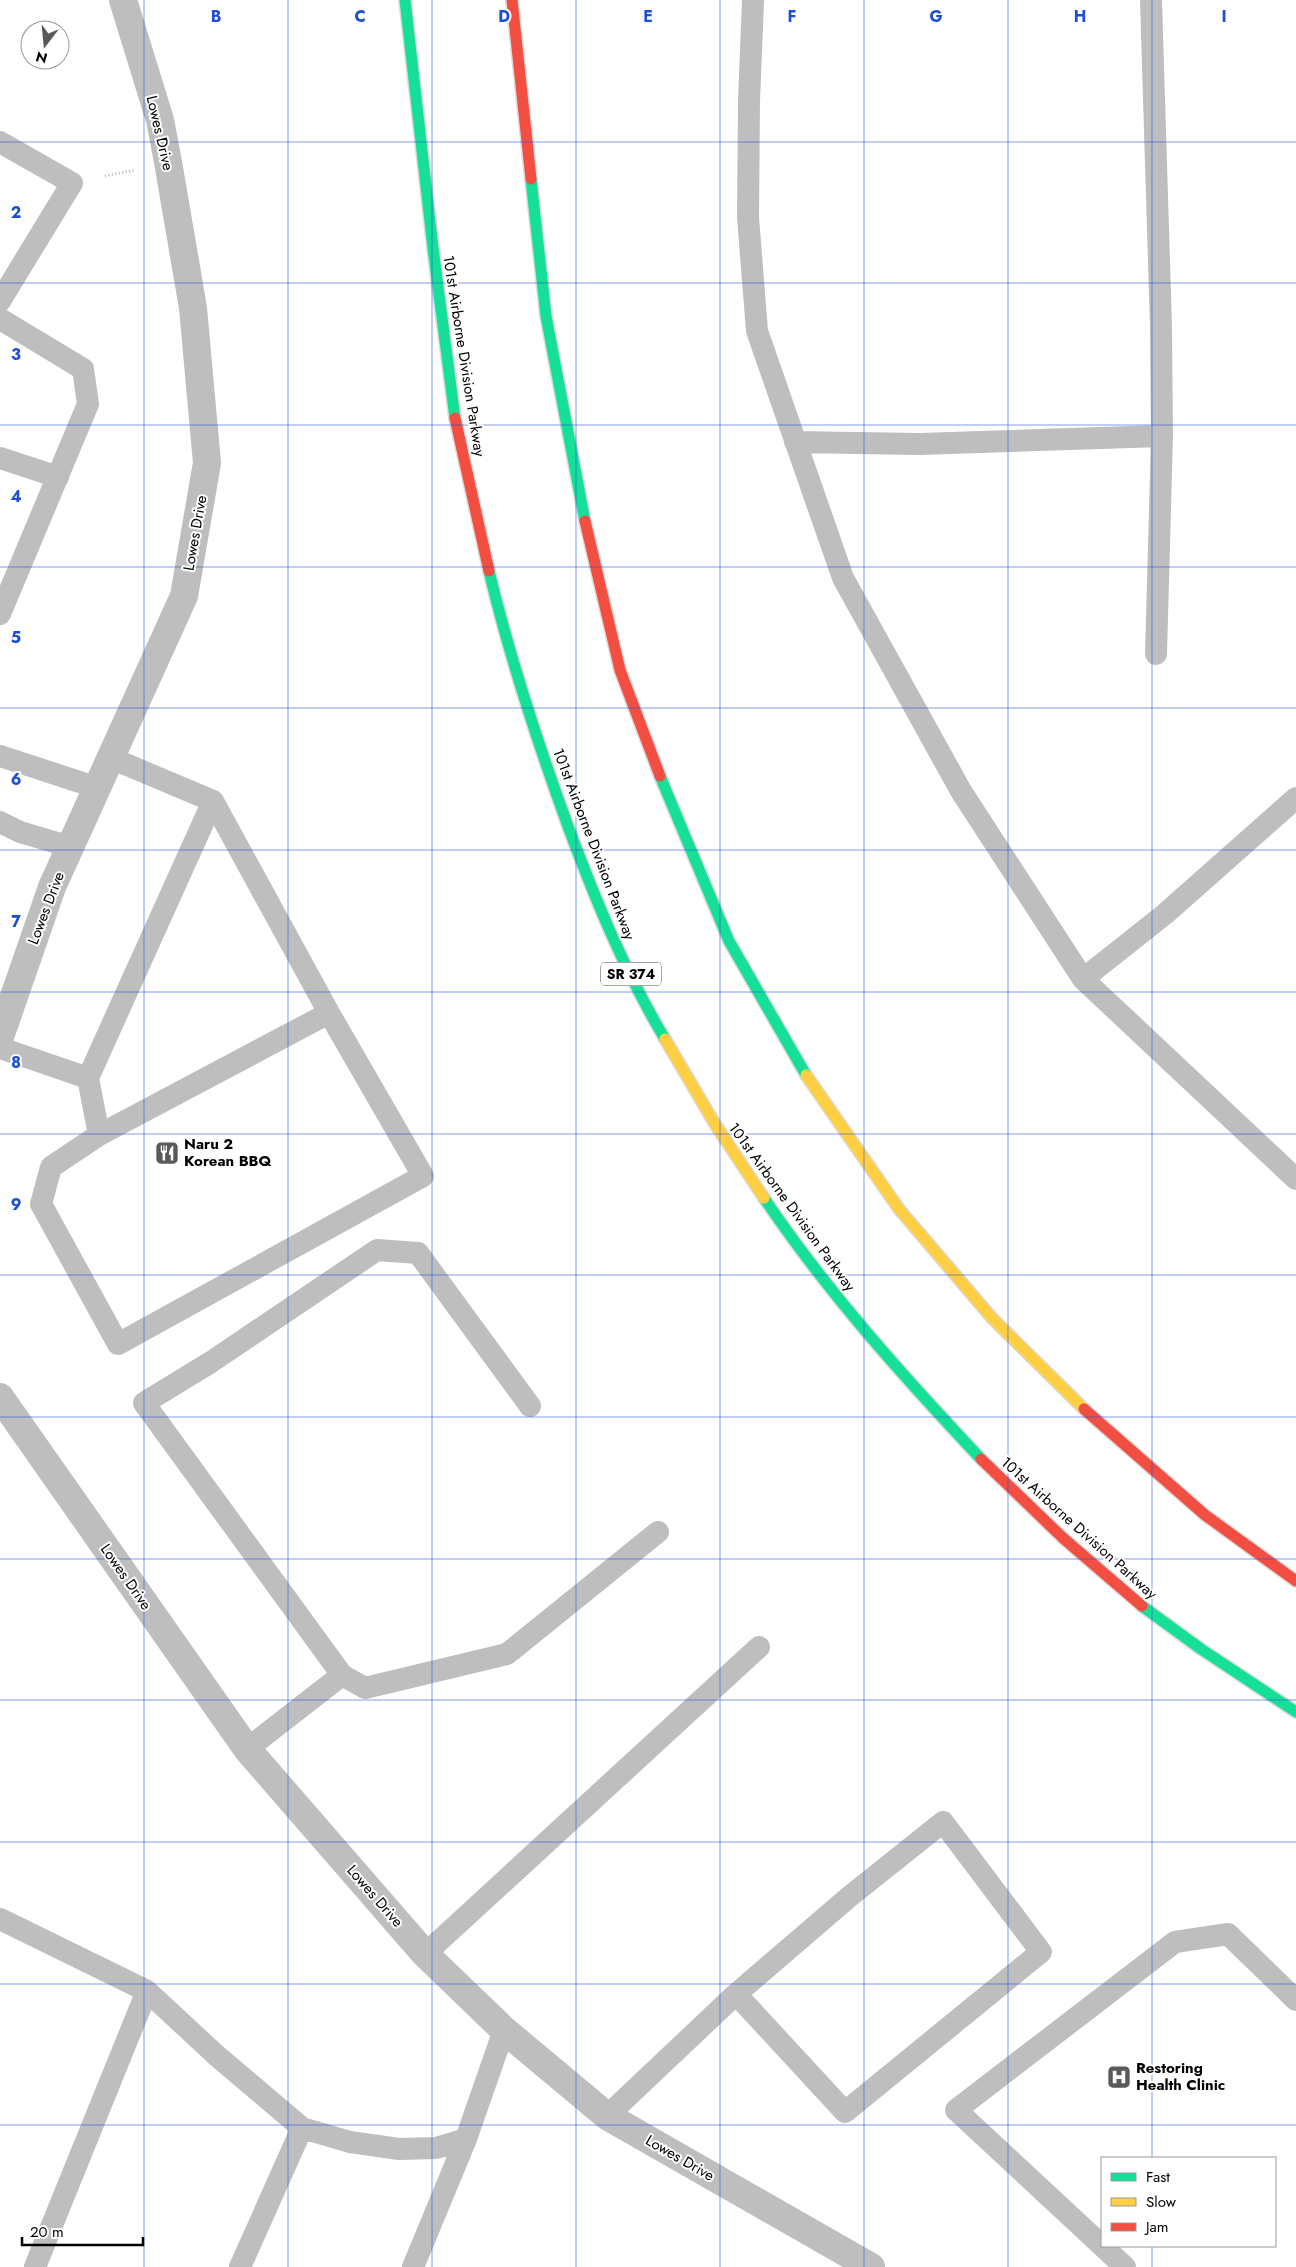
<svg xmlns="http://www.w3.org/2000/svg" width="1296" height="2267" viewBox="0 0 1296 2267" font-family="Jost,sans-serif">
  <rect width="100%" height="100%" fill="#fff"/>
  <g fill="none" stroke-linecap="round" stroke-linejoin="round">
    <g stroke="#dbdbdb" stroke-width="14">
      <path id="fast" d="M 405,0 L 433,248 L 455,418
        M 531,179 L 546,316 L 585,521
        M 489,571 C 510,659 538,744 569,829 C 596,901 625,972 665,1039
        M 660,776 L 729,941 L 806,1075
        M 764,1198 C 828,1293 904,1377 981,1459
        M 1142,1606 L 1201,1649 L 1296,1712"/>
    </g>
    <g stroke="#dbdbdb" stroke-width="14">
      <path id="slow" d="M 665,1039 L 715,1124 L 764,1198
        M 806,1075 L 899,1209 L 992,1318 L 1084,1409"/>
    </g>
    <g stroke="#dbdbdb" stroke-width="14">
      <path id="jam" d="M 512,0 L 531,179
        M 455,418 L 489,571
        M 585,521 L 620,670 L 660,776
        M 1084,1409 L 1205,1515 L 1296,1581
        M 981,1459 L 1063,1538 L 1142,1606"/>
    </g>
    <path stroke="#b9b9b9" stroke-width="3" stroke-dasharray="1 2.5" stroke-linecap="butt" d="M 105,176 L 135,170"/>
    <path stroke="#bebebe" stroke-width="22" d="M 753,0 L 749,101 L 748,217 L 757,331 L 843,578 L 961,791 L 1083,979
      M 1151,0 L 1161,327 L 1162,436 L 1156,654
      M 0,142 L 72,183 L 0,301
      M 0,319 L 83,369 L 88,404 L 0,614
      M 795,442 L 920,444 L 1162,436
      M 0,458 L 58,477
      M 0,756 L 98,788
      M 1296,798 L 1165,914 L 1083,979 L 1296,1179
      M 0,822 L 20,832 L 71,847
      M 0,1048 L 88,1078 L 213,801 L 111,758
      M 88,1078 L 99,1135 L 51,1167 L 41,1204 L 118,1344 L 423,1176 L 329,1013 L 213,801
      M 99,1135 L 329,1013
      M 342,1675 L 365,1688 L 507,1654 L 658,1532
      M 247,1749 L 342,1675 L 144,1403 L 211,1362 L 377,1250 L 418,1253 L 530,1406
      M 0,1919 L 147,1991 L 216,2055 L 302,2128 L 350,2142 L 399,2149 L 436,2148 L 466,2139
      M 425,1954 L 759,1647
      M 607,2116 L 736,1994 L 849,1897 L 943,1822 L 1041,1952 L 845,2112 L 736,1994
      M 35,2267 L 147,1991
      M 240,2267 L 302,2128
      M 413,2267 L 466,2139 L 504,2030
      M 1125,2267 L 956,2110 L 1175,1942 L 1228,1934 L 1296,2000"/>
    <path stroke="#bebebe" stroke-width="28" d="M 0,1037 L 52,887 L 184,596 L 207,463 L 193,308 L 168,162 L 160,120 L 123,0
      M 0,1397 L 247,1749 L 425,1954 L 504,2030 L 607,2116 L 871,2267"/>
    <use href="#fast" stroke="#16e098" stroke-width="11"/>
    <use href="#slow" stroke="#ffcf43" stroke-width="11"/>
    <use href="#jam" stroke="#f24e42" stroke-width="11"/>
  </g>
  <path fill="none" stroke="#1d4ed8" stroke-width="1" stroke-opacity="0.55" d="M 144,0 L 144,2267M 288,0 L 288,2267M 432,0 L 432,2267M 576,0 L 576,2267M 720,0 L 720,2267M 864,0 L 864,2267M 1008,0 L 1008,2267M 1152,0 L 1152,2158M 0,142 L 1296,142M 0,283 L 1296,283M 0,425 L 1296,425M 0,567 L 1296,567M 0,708 L 1296,708M 0,850 L 1296,850M 0,992 L 1296,992M 0,1134 L 1296,1134M 0,1275 L 1296,1275M 0,1417 L 1296,1417M 0,1559 L 1296,1559M 0,1700 L 1296,1700M 0,1842 L 1296,1842M 0,1984 L 1296,1984M 0,2125 L 1296,2125M 1152,2246 L 1152,2267"/>
  <defs>
    <g id="restaurant-square" transform="scale(1.25)"><rect x="-9" y="-9" width="18" height="18" rx="4" fill="#595959" stroke="#fff"/><path d="M-5-6h1v4h1v-4h1v4h1v-4h1v5L-1.5 .5V6h-2V.5L-5-1ZM5-6V6H3V1.5H1.5Q1.5-4 5-6Z" fill="#fff"/></g>
    <g id="hospital-square" transform="scale(1.25)"><rect x="-9" y="-9" width="18" height="18" rx="4" fill="#595959" stroke="#fff"/><path d="M-5-5h3v3.5h4V-5h3V5h-3V1.5h-4V5h-3Z" fill="#fff"/></g>
  </defs>
  <g fill-rule="evenodd">
    <use href="#restaurant-square" x="167" y="1153"/>
    <use href="#hospital-square" x="1119" y="2077"/>
  </g>
  <g text-anchor="middle" dominant-baseline="central" stroke-width="4" stroke-linejoin="round" paint-order="stroke">
    <rect fill="#fff" stroke="#4c4c4c" stroke-width="1" x="601" y="962.5" width="60" height="23" rx="4"/>
    <g font-size="14" font-weight="bold" fill="#000">
      <text x="631" y="974">SR 374</text>
    </g>
    <g font-size="15" fill="#000" stroke="#fff">
      <text transform="translate(160 133) rotate(77)">Lowes Drive</text>
      <text transform="translate(464 356) rotate(81)">101st Airborne Division Parkway</text>
      <text transform="translate(195 533) rotate(-80)">Lowes Drive</text>
      <text transform="translate(594 844) rotate(69)">101st Airborne Division Parkway</text>
      <text transform="translate(46 908) rotate(-69)">Lowes Drive</text>
      <text transform="translate(792 1207) rotate(54)">101st Airborne Division Parkway</text>
      <text transform="translate(1079 1528) rotate(42)">101st Airborne Division Parkway</text>
      <text transform="translate(126 1577) rotate(55)">Lowes Drive</text>
      <text transform="translate(375 1896) rotate(49)">Lowes Drive</text>
      <text transform="translate(680 2158) rotate(30)">Lowes Drive</text>
    </g>
    <g font-size="15" font-weight="bold" fill="#000" stroke="#fff" text-anchor="start">
      <text x="184" y="1144">Naru 2<tspan x="184" dy="17">Korean BBQ</tspan></text>
      <text x="1136" y="2068">Restoring<tspan x="1136" dy="17">Health Clinic</tspan></text>
    </g>
  </g>
  <g font-size="16" text-anchor="middle" font-weight="bold" fill="#1d4ed8" stroke="#fff" stroke-width="4" stroke-linejoin="round" paint-order="stroke">
    <text x="216" y="22">B</text>
    <text x="360" y="22">C</text>
    <text x="504" y="22">D</text>
    <text x="648" y="22">E</text>
    <text x="792" y="22">F</text>
    <text x="936" y="22">G</text>
    <text x="1080" y="22">H</text>
    <text x="1224" y="22">I</text>
    <text x="16" y="218">2</text>
    <text x="16" y="360">3</text>
    <text x="16" y="502">4</text>
    <text x="16" y="643">5</text>
    <text x="16" y="785">6</text>
    <text x="16" y="927">7</text>
    <text x="16" y="1068">8</text>
    <text x="16" y="1210">9</text>
  </g>
  <rect x="1101" y="2157" width="175" height="90" fill="#ffffff" stroke="#999999"/>
  <rect x="1111" y="2173" width="25" height="8" fill="#16e098" stroke="#999999"/>
  <text x="1146" y="2182" font-size="15" fill="#000000">Fast</text>
  <rect x="1111" y="2198" width="25" height="8" fill="#ffcf43" stroke="#999999"/>
  <text x="1146" y="2207" font-size="15" fill="#000000">Slow</text>
  <rect x="1111" y="2223" width="25" height="8" fill="#f24e42" stroke="#999999"/>
  <text x="1146" y="2232" font-size="15" fill="#000000">Jam</text>
  <g transform="translate(45 45) rotate(196)"><circle r="24" fill="#ffffff" stroke="#999999"/>
  <path d="M0-4L9 19L0 12L-9 19Z" fill="#595959"/>
  <text y="-8" font-size="14" font-weight="bold" text-anchor="middle" fill="#000000">N</text>
  </g>
  <path d="M22 2237v8h121v-8" fill="none" stroke="#000000" stroke-width="2.5"/>
  <text x="30" y="2237" font-size="15" fill="#000000" stroke="#ffffff" stroke-width="4" paint-order="stroke">20 m</text>
</svg>
